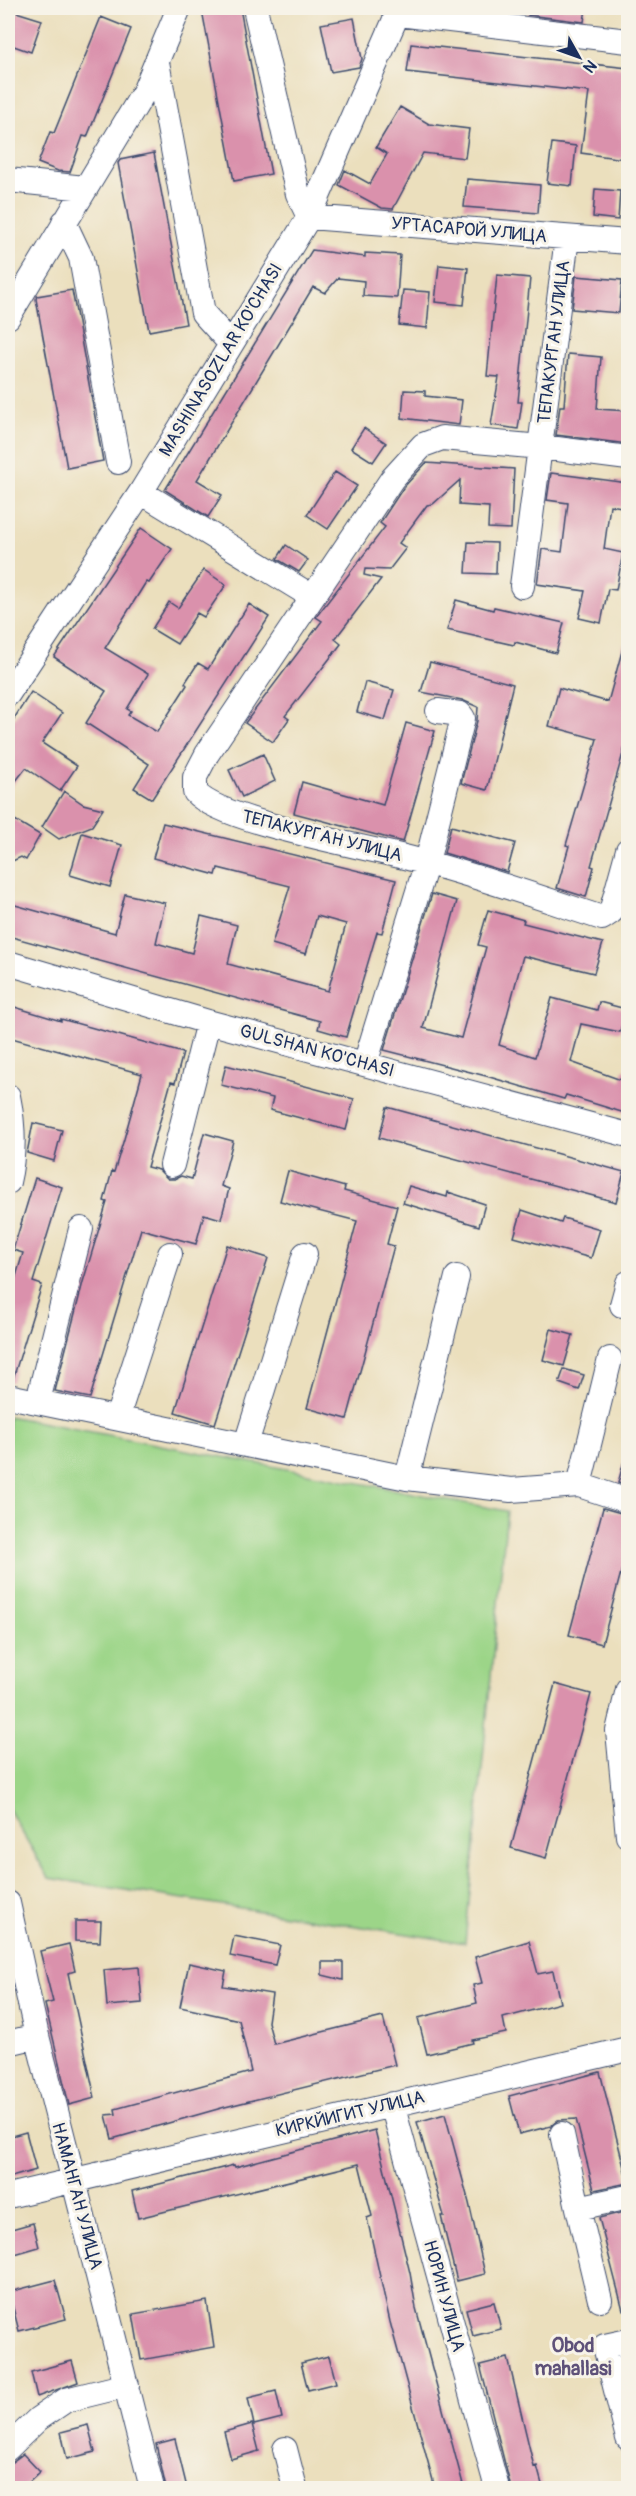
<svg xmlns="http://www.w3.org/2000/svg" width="636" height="2496" viewBox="0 0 636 2496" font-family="Pangolin,sans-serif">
  <rect width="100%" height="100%" fill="#f7f3e8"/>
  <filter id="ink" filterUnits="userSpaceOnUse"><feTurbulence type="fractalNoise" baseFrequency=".0167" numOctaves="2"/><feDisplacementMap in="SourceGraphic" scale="12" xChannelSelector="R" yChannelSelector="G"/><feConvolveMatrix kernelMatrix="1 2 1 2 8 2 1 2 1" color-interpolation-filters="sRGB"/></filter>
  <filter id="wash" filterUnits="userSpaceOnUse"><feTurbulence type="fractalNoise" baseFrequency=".008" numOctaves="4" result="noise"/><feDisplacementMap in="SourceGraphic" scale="24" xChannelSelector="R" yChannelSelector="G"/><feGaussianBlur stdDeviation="1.35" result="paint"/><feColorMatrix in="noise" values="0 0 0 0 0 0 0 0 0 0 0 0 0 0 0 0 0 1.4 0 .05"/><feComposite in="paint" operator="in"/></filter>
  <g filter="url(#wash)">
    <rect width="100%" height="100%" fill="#ebdfbd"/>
    <path fill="#9cd588" stroke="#5c8273" stroke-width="1.5" d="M 8,1416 L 507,1511 L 465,1943 L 49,1878 L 8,1808 Z"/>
    <g id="blocks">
      <path fill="#da91ac" d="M 217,8 L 240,8 L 271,174 L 234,181 L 202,10 Z
        M 528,8 L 586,8 L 584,22 L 528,15 Z
        M 13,11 L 42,20 L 31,52 L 8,44 L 8,29 Z
        M 101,17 L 131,29 L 87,137 L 83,136 L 70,172 L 58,171 L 38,163 L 50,132 L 54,133 Z
        M 354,18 L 362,59 L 359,67 L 331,72 L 321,24 Z
        M 411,44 L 628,68 L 628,130 L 624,159 L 581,153 L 589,92 L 407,72 Z
        M 400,107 L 429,124 L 469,129 L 465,158 L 423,153 L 393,209 L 382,208 L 339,185 L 345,170 L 370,184 L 387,154 L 376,147 Z
        M 552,143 L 576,146 L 572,186 L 547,183 Z
        M 154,153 L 186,324 L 149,331 L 118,163 L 120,160 Z
        M 467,179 L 540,185 L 538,213 L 464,207 Z
        M 595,189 L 620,191 L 618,220 L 593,217 Z
        M 312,250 L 365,257 L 365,253 L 400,255 L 397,298 L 363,296 L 364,281 L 338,278 L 325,293 L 313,287 L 197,480 L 222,495 L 208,517 L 165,490 Z
        M 439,265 L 468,268 L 464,305 L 435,302 Z
        M 497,275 L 530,278 L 518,402 L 522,402 L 518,429 L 491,425 L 499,377 L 487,376 Z
        M 576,276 L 622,280 L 619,313 L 572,309 Z
        M 72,290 L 103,461 L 67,468 L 36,299 L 37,296 Z
        M 403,290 L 430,292 L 427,328 L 399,325 Z
        M 568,354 L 601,357 L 597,409 L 628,411 L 628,444 L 556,435 L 560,406 L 564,406 Z
        M 404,390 L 425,391 L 425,396 L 462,400 L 459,425 L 402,418 Z
        M 364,428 L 386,443 L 373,462 L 351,448 Z
        M 426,463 L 514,469 L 511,529 L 488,528 L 489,507 L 459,505 L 460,480 L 433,504 L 427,505 L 399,543 L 406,548 L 389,570 L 365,569 L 364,575 L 381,579 L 335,639 L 341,644 L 285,716 L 289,719 L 273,742 L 245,723 L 322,621 L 316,617 L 385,527 L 380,523 L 403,488 Z
        M 335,472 L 357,486 L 328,529 L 307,515 Z
        M 551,473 L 628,483 L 628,508 L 610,505 L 604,549 L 623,553 L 616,590 L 608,589 L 601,623 L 579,618 L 585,591 L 537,584 L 542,549 L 562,552 L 568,503 L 547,500 Z
        M 141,528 L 172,549 L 149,583 L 146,582 L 105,648 L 148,674 L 127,709 L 131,711 L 128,715 L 157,732 L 187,685 L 185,683 L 198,663 L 208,669 L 249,604 L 269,617 L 152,799 L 134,788 L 149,764 L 86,723 L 106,691 L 54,657 Z
        M 468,542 L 497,543 L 496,574 L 466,573 Z
        M 286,545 L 308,560 L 299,572 L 277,559 Z
        M 204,570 L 226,585 L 204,617 L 197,613 L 177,644 L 152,629 L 169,602 L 178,608 Z
        M 456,600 L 493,610 L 494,607 L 564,623 L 556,653 L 515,642 L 514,645 L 447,630 Z
        M 624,644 L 628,644 L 628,736 L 591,866 L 594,867 L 586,897 L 557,888 L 569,846 L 566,845 L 597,739 L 549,726 L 559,688 L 608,702 Z
        M 430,662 L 513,684 L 487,790 L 461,783 L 477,721 L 478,707 L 462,700 L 421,692 Z
        M 365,682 L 394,690 L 385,720 L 357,712 Z
        M 31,692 L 62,713 L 42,743 L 77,766 L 60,791 L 26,768 L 8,791 L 8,728 Z
        M 406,723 L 435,731 L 403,842 L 294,813 L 302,782 L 383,805 Z
        M 263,754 L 275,781 L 242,797 L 229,770 Z
        M 64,791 L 83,804 L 103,809 L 92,826 L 59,839 L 42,827 Z
        M 8,816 L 40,835 L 26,860 L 21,857 L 8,863 Z
        M 163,823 L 396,880 L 382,933 L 377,932 L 346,1037 L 318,1029 L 320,1021 L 8,936 L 8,903 L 115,933 L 125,894 L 165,903 L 156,943 L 192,953 L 201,916 L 237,925 L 228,964 L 328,991 L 346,924 L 317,916 L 306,954 L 272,944 L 290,886 L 218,868 L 216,875 L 153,858 Z
        M 451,826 L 515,843 L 507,872 L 444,853 Z
        M 82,833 L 122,845 L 110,887 L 70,875 Z
        M 432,894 L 457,901 L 423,1028 L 461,1038 L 486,947 L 478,945 L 488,910 L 524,920 L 523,923 L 603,943 L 594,973 L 523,956 L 499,1045 L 535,1057 L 552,998 L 597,1010 L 599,1002 L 626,1009 L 620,1032 L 581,1024 L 571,1062 L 621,1080 L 624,1069 L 628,1069 L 628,1114 L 566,1095 L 564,1099 L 486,1076 L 384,1050 Z
        M 8,1005 L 61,1021 L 61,1019 L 183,1053 L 175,1083 L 171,1082 L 147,1167 L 159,1170 L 168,1179 L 175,1179 L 181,1176 L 192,1179 L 204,1133 L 233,1141 L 221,1186 L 229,1189 L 221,1219 L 204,1214 L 196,1244 L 141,1229 L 90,1398 L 55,1391 L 83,1282 L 107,1202 L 104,1201 L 112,1171 L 114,1172 L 124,1139 L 142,1074 L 8,1037 Z
        M 226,1065 L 354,1099 L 346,1130 L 270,1110 L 273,1098 L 221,1085 Z
        M 387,1107 L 624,1172 L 616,1202 L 379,1138 Z
        M 33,1123 L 62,1130 L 54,1161 L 27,1153 Z
        M 288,1171 L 345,1187 L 344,1191 L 397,1206 L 387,1244 L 394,1246 L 347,1419 L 307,1408 L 357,1221 L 280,1201 Z
        M 35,1178 L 62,1187 L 33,1282 L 42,1285 L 12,1382 L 8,1382 L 8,1303 L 23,1253 L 13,1250 Z
        M 409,1186 L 447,1197 L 448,1192 L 485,1204 L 479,1226 L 403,1203 Z
        M 522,1210 L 561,1223 L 563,1218 L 600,1229 L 591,1258 L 514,1237 Z
        M 227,1245 L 268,1258 L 215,1424 L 175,1412 Z
        M 551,1329 L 573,1335 L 564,1366 L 543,1360 Z
        M 564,1369 L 584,1375 L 579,1390 L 559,1383 Z
        M 624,1461 L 628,1462 L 628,1486 L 618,1483 Z
        M 603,1508 L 628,1515 L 628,1546 L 602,1644 L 569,1635 Z
        M 555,1684 L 591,1694 L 546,1858 L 511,1848 Z
        M 75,1921 L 101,1921 L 100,1942 L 75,1941 Z
        M 234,1936 L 280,1945 L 275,1965 L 230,1956 Z
        M 529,1941 L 538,1974 L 553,1971 L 560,2003 L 503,2018 L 506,2033 L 472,2040 L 473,2043 L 427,2054 L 418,2018 L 477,2003 L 473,1985 L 482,1983 L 475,1957 Z
        M 69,1944 L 75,1971 L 68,1973 L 95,2098 L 69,2105 L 45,2004 L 53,2002 L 40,1951 Z
        M 322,1962 L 343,1962 L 343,1980 L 322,1975 Z
        M 189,1963 L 226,1971 L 223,1986 L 272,1994 L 268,2022 L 274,2044 L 383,2017 L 395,2065 L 225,2107 L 112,2139 L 106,2115 L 116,2114 L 115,2109 L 251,2072 L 239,2020 L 180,2007 Z
        M 139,1967 L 142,2003 L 107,2006 L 104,1970 Z
        M 600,2072 L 628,2183 L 594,2190 L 576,2119 L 558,2120 L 551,2126 L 519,2134 L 509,2096 Z
        M 445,2114 L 469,2203 L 485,2274 L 457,2281 L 441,2216 L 444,2216 L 417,2122 Z
        M 375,2130 L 410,2273 L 416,2308 L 464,2488 L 435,2488 L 390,2322 L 367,2218 L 372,2216 L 359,2164 L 138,2218 L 132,2191 L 234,2165 L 235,2167 Z
        M 26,2132 L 36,2170 L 8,2178 L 8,2137 Z
        M 628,2211 L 628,2309 L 623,2310 L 599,2218 Z
        M 33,2223 L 39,2247 L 8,2256 L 8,2230 Z
        M 55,2280 L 66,2319 L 19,2331 L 9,2292 Z
        M 207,2301 L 214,2347 L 141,2360 L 133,2314 Z
        M 494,2302 L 501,2329 L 473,2336 L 466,2309 Z
        M 329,2356 L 336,2383 L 308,2390 L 301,2363 Z
        M 508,2358 L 534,2467 L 537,2466 L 543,2488 L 511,2488 L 480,2365 Z
        M 72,2361 L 78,2382 L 37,2397 L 31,2372 Z
        M 276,2391 L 282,2418 L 254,2425 L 248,2398 Z
        M 252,2424 L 259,2451 L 231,2459 L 224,2432 Z
        M 88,2425 L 95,2452 L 67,2459 L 61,2432 Z
        M 175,2439 L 187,2488 L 166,2488 L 156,2444 Z
        M 23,2454 L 40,2472 L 23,2488 L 8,2488 L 8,2462 L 12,2462 Z"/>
    </g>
  </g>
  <g filter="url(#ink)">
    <use href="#blocks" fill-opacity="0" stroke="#3a496c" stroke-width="1.5"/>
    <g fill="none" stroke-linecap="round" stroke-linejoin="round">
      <g stroke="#3a496c" stroke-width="26">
        <path id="minor" d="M 255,8 L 298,194 L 309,217 L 628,242
          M 393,8 L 398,14 L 628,41
          M 157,62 L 203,313 L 231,344
          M 8,180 L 85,188
          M 64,222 L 81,258 L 118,462
          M 8,317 L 144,92 L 179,8
          M 628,458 L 541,447 L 442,438 L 423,445 L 392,479 L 207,754 L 195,777 L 195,792 C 221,823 381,849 428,863 C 487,879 544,899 602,918 L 611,912 L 628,850
          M 141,492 L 311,596
          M 522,586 L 567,238
          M 8,694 L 141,492 L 309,217 L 400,8
          M 8,963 L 208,1022 L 628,1135
          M 365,1064 L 427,862 L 463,718 L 460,714 L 438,711
          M 8,1096 C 14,1126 15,1153 8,1182
          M 172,1165 L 208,1022
          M 622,1305 L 628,1283
          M 8,1396 L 407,1478 L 511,1490 L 579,1485 L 628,1501
          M 38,1401 L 81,1229
          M 117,1418 L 170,1254
          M 246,1444 L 305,1254
          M 407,1478 L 457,1277
          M 579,1485 L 610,1359
          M 628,1689 L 618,1731 L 628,1836
          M 8,1903 L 37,2036 L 152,2488
          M 8,2043 L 37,2036
          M 392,2104 L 497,2488
          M 562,2134 L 578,2208
          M 8,2196 L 628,2049
          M 600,2300 L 578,2208 L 628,2197
          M 628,2341 L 605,2346 L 628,2438
          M 8,2448 L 38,2419 L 66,2400 L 127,2385
          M 285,2449 L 295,2488"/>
      </g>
      <use href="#minor" stroke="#fff" stroke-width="24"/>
    </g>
  </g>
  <g text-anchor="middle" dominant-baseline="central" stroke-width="6" stroke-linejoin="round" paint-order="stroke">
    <g font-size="18" fill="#1b2f5e" stroke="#f7f3e8">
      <text transform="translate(469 230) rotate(5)">УРТАСАРОЙ УЛИЦА</text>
      <text transform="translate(554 342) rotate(-83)">ТЕПАКУРГАН УЛИЦА</text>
      <text transform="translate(221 360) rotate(-59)">MASHINASOZLAR KO'CHASI</text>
      <text transform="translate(322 836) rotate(14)">ТЕПАКУРГАН УЛИЦА</text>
      <text transform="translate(317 1051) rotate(15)">GULSHAN KO'CHASI</text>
      <text transform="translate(350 2114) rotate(-13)">КИРКЙИГИТ УЛИЦА</text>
      <text transform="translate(77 2196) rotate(75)">НАМАНГАН УЛИЦА</text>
      <text transform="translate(444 2296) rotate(75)">НОРИН УЛИЦА</text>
    </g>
    <g font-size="20" font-weight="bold" fill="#5e5179" stroke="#f7f3e8">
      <text x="573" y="2345">Obod<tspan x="573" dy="23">mahallasi</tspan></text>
    </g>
  </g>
  <rect width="636" height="2496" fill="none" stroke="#f7f3e8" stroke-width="30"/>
  <g transform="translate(579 57) rotate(130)" stroke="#f7f3e8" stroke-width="4.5" paint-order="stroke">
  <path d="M0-4.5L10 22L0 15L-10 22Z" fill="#1b2f5e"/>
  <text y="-9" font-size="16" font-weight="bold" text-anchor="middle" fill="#1b2f5e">N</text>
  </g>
</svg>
